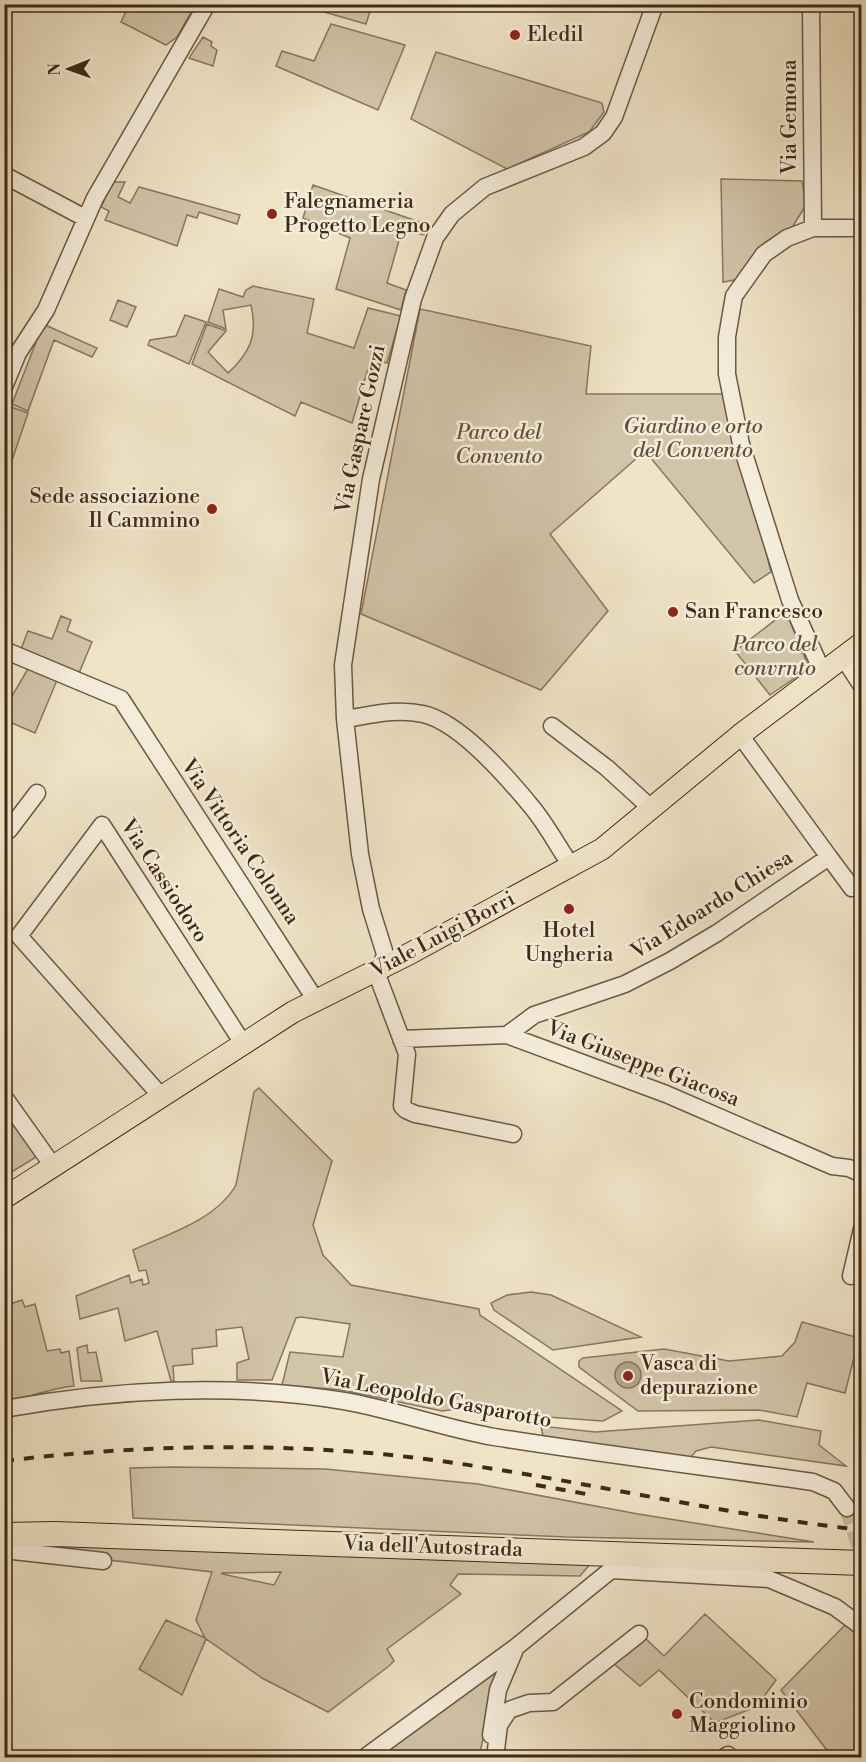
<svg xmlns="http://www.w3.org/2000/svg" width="866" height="1762" viewBox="0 0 866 1762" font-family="'Libre Bodoni',serif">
  <rect width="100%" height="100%" fill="#f0e4c7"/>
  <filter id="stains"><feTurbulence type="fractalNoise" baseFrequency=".00333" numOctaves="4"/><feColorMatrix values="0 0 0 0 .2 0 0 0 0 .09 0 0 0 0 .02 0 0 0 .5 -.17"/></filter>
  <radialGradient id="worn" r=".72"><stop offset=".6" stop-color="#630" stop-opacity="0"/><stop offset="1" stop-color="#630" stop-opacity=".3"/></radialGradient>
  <path fill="#d2c4a9" stroke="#89765f" stroke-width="1.5" fill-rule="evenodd" d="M 129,5 L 159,5 L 176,12 L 180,5 L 195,5 L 177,37 L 166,45 L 121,22 Z
    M 300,5 L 372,5 L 366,24 Z
    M 331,24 L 405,45 L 378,110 L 276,66 L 282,51 L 314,61 Z
    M 203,37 L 212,42 L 211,46 L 217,50 L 213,66 L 189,58 Z
    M 436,52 L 602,103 L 604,112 L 589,132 L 507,169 L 411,119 Z
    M 721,179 L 802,181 L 806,205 L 791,229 L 740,279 L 723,282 Z
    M 113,182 L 125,182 L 118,197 L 130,203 L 139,187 L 240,215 L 237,224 L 199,212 L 197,218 L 187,215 L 177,246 L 105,220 L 109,211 L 101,207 Z
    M 313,185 L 428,225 L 424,235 L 402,230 L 387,283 L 406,290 L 401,310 L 336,289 L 350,238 L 303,218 Z
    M 253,286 L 314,299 L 307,333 L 354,348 L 368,308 L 401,316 L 387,363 L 371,359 L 352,423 L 301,402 L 295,416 L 192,364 L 207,324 L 226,331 L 208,352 L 228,373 C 250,353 258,335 251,305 L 223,310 L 226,329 L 208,322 L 219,289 L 243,297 L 246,290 Z
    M 118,300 L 136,307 L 127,327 L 110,320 Z
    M 420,309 L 591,346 L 586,394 L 727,394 L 771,572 L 754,583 L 645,451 L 550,534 L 608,611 L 541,690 L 361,614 Z
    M 185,315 L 206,322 L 189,364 L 148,345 L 150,340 L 176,336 Z
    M 43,324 L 97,348 L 92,357 L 54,340 L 28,411 L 12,404 Z
    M 11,407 L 28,413 L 5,481 L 5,425 Z
    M 783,614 L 790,621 L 809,668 L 770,695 L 735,651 Z
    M 61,616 L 71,620 L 67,631 L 92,642 L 79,673 L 21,649 L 28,631 L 52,639 Z
    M 29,667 L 57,680 L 35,733 L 5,720 L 5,708 Z
    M 259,1088 L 332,1161 L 313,1225 L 323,1255 L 351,1285 L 479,1309 L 480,1315 L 622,1411 L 603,1421 L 464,1411 L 464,1408 L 442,1411 L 342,1390 L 282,1385 L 290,1352 L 343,1357 L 350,1324 L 301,1317 L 296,1318 L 272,1380 L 237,1380 L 237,1363 L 249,1359 L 242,1327 L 216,1330 L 217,1346 L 192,1349 L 193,1364 L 173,1366 L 174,1381 L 171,1381 L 157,1331 L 125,1341 L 118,1308 L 80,1319 L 76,1296 L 129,1275 L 131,1283 L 142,1279 L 143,1285 L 149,1283 L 146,1270 L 139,1271 L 133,1250 C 168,1234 216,1220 236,1185 L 254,1092 Z
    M 4,1102 L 41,1154 L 5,1176 L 4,1176 Z
    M 531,1292 L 551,1295 L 641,1337 L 553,1350 L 494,1310 L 491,1303 L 507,1295 Z
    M 22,1300 L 25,1307 L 35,1304 L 47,1351 L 60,1349 L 61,1353 L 69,1351 L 74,1386 C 50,1388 28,1398 5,1403 L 4,1306 Z
    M 802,1322 L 859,1338 L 845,1393 L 807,1383 L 797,1417 L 759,1410 L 638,1411 L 579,1367 L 579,1361 L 583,1358 L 664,1349 L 729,1361 L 782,1356 L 795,1342 Z
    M 87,1345 L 88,1353 L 96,1352 L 102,1381 L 81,1381 L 77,1348 Z
    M 759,1420 L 821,1431 L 819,1445 L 846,1466 L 711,1447 L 696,1451 L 690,1458 L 543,1436 L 541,1426 L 595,1432 Z
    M 171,1467 L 325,1469 L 478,1484 L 638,1514 L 814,1542 L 566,1537 L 133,1518 L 130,1468 Z
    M 40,1543 L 591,1563 L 580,1576 L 458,1574 L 450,1585 L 461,1594 L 387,1649 L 394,1661 L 389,1666 L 328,1712 L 262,1678 L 206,1639 L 182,1695 L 139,1669 L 166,1620 L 205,1638 L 196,1620 L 212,1572 L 39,1552 ZM 281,1572 L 274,1585 L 222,1574 L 222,1573 Z
    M 705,1614 L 776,1680 L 756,1707 L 715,1723 L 659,1670 L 640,1686 L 613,1663 L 646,1639 L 664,1656 Z
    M 847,1623 L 861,1639 L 861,1757 L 832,1757 L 781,1690 Z
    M 501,1657 L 479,1757 L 357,1758 Z"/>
  <path fill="#b4a48a" stroke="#86735b" stroke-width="1.5" d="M615 1375a13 13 0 1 1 26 0a13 13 0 1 1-26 0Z"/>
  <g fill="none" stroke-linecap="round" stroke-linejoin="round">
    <path stroke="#cdbfa3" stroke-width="16" stroke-dasharray="16 8" stroke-linecap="butt" d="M 847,1508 L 862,1554"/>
    <g stroke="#6c5842" stroke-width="19">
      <path id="minor" d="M 811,4 L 813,228
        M 4,175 L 85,218
        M 4,387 L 18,353 L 46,310 L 95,198 L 207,4
        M 4,650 L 121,699 L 315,999
        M 843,657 L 862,686
        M 823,673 L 790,600 L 741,444 L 727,374 L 727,337 L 734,296 L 764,254 L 787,238 L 813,228 L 862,228
        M 345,719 C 371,715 397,708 423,714 C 460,722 507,777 531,806 C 547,825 558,847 572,867
        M 552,726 L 607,768 L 652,809
        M 740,735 L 829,857
        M 4,827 L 9,830 L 37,793
        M 507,1035 L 534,1015 L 625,984 L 670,961 L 717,933 L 829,857 L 852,888 L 862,885
        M 401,1039 L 507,1035 L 666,1094 L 832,1166 L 849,1168 L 862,1174
        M 161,1096 L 19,936 L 102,825 L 244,1045
        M 4,1097 L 53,1166
        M 513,1134 L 415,1114 L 406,1110 L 402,1106 L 407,1054 L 378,977 L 385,954 L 371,909 L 360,854 L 345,719 L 343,665 L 371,479 L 413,299 L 435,238 L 452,214 L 485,187 L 584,147 L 603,133 L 614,117 L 655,4
        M 851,1276 L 862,1229
        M 4,1409 C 114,1389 234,1383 344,1401 C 395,1410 443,1428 494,1437 C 600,1454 707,1467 813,1482 L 834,1491 L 847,1508
        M 4,1550 L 103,1561
        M 491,1735 L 498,1690 L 516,1647
        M 364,1758 L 516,1647 L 611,1570 L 769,1579 L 835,1607 L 862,1627
        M 495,1758 L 499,1725 L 509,1710 L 529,1703 L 553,1702 L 639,1634
        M 723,1758 L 728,1755"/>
    </g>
    <g stroke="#402915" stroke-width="23">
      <path id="major" d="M 4,1198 L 293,1012 L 409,954 L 602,849 L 740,735 L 862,643"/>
    </g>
    <g stroke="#402915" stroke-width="26">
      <path id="highway" d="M 4,1535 L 55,1534 L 862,1563"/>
    </g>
    <use href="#minor" stroke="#f5eddb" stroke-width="16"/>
    <use href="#major" stroke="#f0e4c7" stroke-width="21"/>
    <use href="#highway" stroke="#f0e4c7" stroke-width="24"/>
    <path stroke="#402915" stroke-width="4" stroke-dasharray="10 10" stroke-linecap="butt" d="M 4,1461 C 126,1446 248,1443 370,1453 C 535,1468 697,1512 862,1530
      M 536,1485 L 586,1494"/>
  </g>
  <g fill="#8f2418" stroke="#f5eddb" stroke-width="2">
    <circle cx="515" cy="35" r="6"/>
    <circle cx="272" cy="214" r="6"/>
    <circle cx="212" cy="509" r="6"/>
    <circle cx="673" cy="612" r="6"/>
    <circle cx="569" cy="909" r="6"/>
    <circle cx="628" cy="1376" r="6"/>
    <circle cx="677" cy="1714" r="6"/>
  </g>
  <g text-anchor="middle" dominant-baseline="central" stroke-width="5" stroke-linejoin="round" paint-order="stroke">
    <g font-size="21" fill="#402915" stroke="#f5eddb" text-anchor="start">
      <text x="527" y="35">Eledil</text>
      <text x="284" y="202">Falegnameria<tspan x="284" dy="24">Progetto Legno</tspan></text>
      <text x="200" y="497" text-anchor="end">Sede associazione<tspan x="200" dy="24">Il Cammino</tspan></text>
      <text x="685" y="612">San Francesco</text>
      <text x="569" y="931" text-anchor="middle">Hotel<tspan x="569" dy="24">Ungheria</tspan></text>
      <text x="640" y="1364">Vasca di<tspan x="640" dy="24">depurazione</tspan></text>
      <text x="689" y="1702">Condominio<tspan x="689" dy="24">Maggiolino</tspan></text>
    </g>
    <g font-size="21" fill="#402915" stroke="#f5eddb">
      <text transform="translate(790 117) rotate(-90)">Via Gemona</text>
      <text transform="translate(361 429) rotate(-78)">Via Gaspare Gozzi</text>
      <text transform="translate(240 842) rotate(56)">Via Vittoria Colonna</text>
      <text transform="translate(164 881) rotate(57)">Via Cassiodoro</text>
      <text transform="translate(712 905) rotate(-32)">Via Edoardo Chiesa</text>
      <text transform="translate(443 935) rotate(-28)">Viale Luigi Borri</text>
      <text transform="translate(643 1064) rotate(21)">Via Giuseppe Giacosa</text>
      <text transform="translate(436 1399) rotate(11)">Via Leopoldo Gasparotto</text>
      <text transform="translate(433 1547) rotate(2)">Via dell'Autostrada</text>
    </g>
    <g font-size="21" font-style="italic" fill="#64503a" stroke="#f5eddb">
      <text x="693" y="427">Giardino e orto<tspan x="693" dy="24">del Convento</tspan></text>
      <text x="499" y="433">Parco del<tspan x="499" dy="24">Convento</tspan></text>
      <text x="775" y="645">Parco del<tspan x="775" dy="24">convrnto</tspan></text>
    </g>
  </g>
  <rect width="866" height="1762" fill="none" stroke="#f0e4c7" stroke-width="24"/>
  <rect x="6" y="6" width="854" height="1750" fill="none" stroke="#402915" stroke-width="3"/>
  <rect x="12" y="12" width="842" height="1738" fill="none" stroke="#402915" stroke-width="1.5"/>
  <g transform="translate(69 69) rotate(269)" stroke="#f5eddb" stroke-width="4.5" paint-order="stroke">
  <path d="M0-4.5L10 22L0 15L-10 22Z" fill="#402915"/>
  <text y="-9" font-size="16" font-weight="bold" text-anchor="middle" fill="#402915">N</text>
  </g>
  <rect width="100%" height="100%" filter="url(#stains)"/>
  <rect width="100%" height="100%" fill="url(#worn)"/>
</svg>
